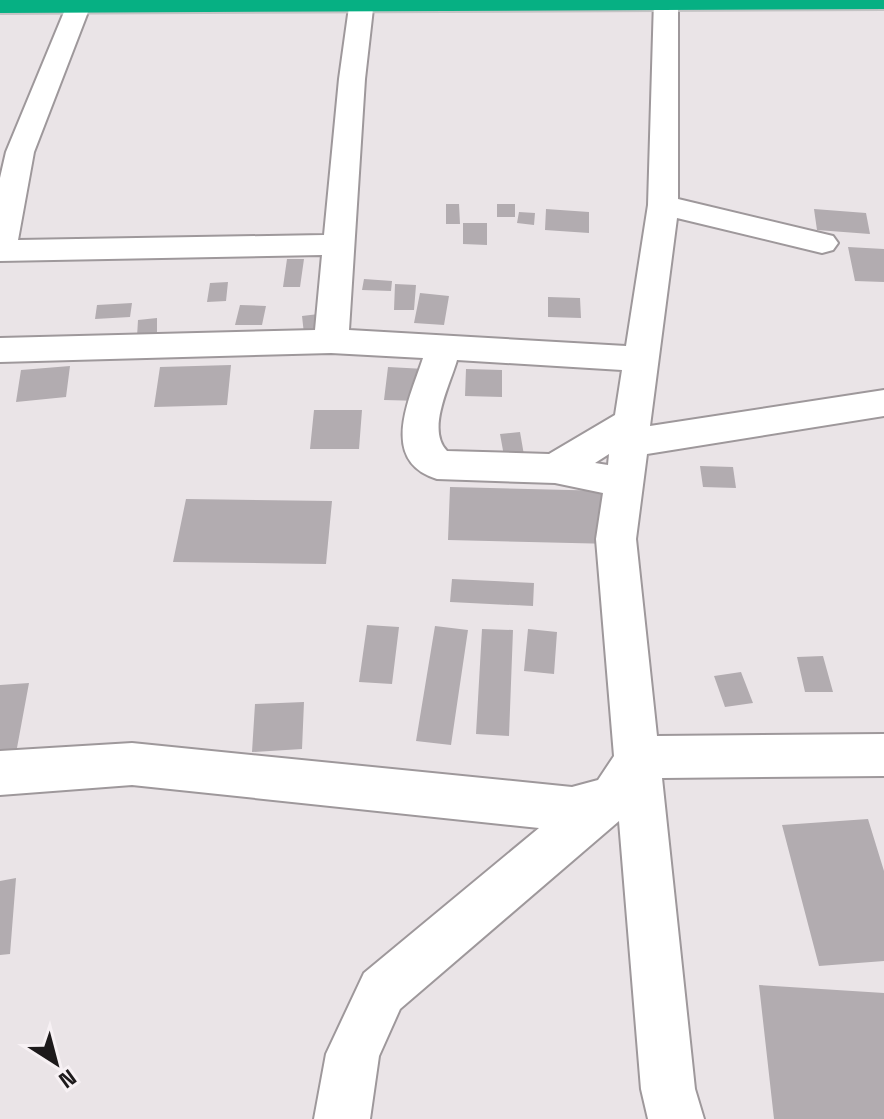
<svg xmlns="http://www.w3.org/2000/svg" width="884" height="1119" viewBox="0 0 884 1119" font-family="'Space Grotesk',sans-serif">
  <rect width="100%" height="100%" fill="#eae4e7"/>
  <path fill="#b2acb0" d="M 446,204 L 459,204 L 460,224 L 446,224 Z
    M 497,204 L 515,204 L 515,217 L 497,217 Z
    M 546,209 L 589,212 L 589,233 L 545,230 Z
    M 814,209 L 866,213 L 870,234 L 817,230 Z
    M 519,212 L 535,213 L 534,225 L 517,223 Z
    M 463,223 L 487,223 L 487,245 L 463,244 Z
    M 848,247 L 884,249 L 884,282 L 855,281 Z
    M 287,259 L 304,259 L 300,287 L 283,287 Z
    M 364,279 L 392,281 L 391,291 L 362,290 Z
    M 228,282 L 226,301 L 207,302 L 210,283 Z
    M 395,284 L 416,285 L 414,310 L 394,310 Z
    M 420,293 L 449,296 L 444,325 L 414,323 Z
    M 548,297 L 580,298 L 581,318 L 548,317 Z
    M 132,303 L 130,317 L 95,319 L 97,305 Z
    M 240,305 L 266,306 L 262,325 L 235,325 Z
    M 327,313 L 330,331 L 304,334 L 302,316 Z
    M 157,318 L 157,335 L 137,337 L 138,320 Z
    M 231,365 L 227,405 L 154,407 L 160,367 Z
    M 70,366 L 66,397 L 16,402 L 21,370 Z
    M 388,367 L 425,369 L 423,401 L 384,400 Z
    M 466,369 L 502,370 L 502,397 L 465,396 Z
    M 314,410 L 362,410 L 359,449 L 310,449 Z
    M 520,432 L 524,455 L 504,456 L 500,434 Z
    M 700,466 L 733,467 L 736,488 L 703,487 Z
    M 450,487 L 610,491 L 614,544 L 448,540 Z
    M 186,499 L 332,501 L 326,564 L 173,562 Z
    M 452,579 L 534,583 L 533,606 L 450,602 Z
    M 367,625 L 399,627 L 392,684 L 359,682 Z
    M 435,626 L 468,630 L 451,745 L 416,741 Z
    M 482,629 L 513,630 L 509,736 L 476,734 Z
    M 528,629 L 557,632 L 554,674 L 524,671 Z
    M 823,656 L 833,692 L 805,692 L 797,657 Z
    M 741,672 L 753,703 L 725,707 L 714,676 Z
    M 29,683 L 14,764 L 0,765 L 0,685 Z
    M 304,702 L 302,749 L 252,752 L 255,704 Z
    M 868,819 L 884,871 L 884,961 L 819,966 L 782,825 Z
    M 16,878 L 10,954 L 0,955 L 0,881 Z
    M 759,985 L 884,993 L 884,1119 L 774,1119 Z"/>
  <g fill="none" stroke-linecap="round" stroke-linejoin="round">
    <g stroke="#9e989b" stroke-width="4">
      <path id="minor" d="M 69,0 L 89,0 L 91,4 L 34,152 L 18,240 L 324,235 L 339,79 L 350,0 L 374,0 L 365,79 L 349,330 L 626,346 L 648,205 L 654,0 L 678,0 L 678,199 L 833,236 L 838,243 L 833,250 L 822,253 L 677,218 L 650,426 L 884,390 L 884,416 L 647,454 L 636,539 L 657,736 L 884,734 L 884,776 L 662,778 L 695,1089 L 704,1119 L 648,1119 L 641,1089 L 619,821 L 400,1009 L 379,1056 L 370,1119 L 314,1119 L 326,1054 L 364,973 L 539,828 L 132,785 L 0,795 L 0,751 L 132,743 L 572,787 L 598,780 L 614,756 L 596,539 L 603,493 L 555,483 L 437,479 C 378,461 410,398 423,358 L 331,353 L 0,362 L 0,338 L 315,330 L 322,255 L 0,261 L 0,178 L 6,152 ZM 457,360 L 622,370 L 615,415 L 549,454 L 447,451 C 426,430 450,385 457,360 ZM 609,454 L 608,465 L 595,463 Z"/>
    </g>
    <g stroke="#c4c3c4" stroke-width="4">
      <path id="highway" d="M 0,0 L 884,0 L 884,9 L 0,13 Z"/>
    </g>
    <use href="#minor" fill="#fff" fill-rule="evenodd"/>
    <use href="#highway" fill="#06b083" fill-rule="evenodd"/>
  </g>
  <g transform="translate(56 1063) rotate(144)" stroke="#f7f1f4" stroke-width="6" paint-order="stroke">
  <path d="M0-6L14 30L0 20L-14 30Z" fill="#1d1a1b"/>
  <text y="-12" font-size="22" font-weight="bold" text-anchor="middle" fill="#1d1a1b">N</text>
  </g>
</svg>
